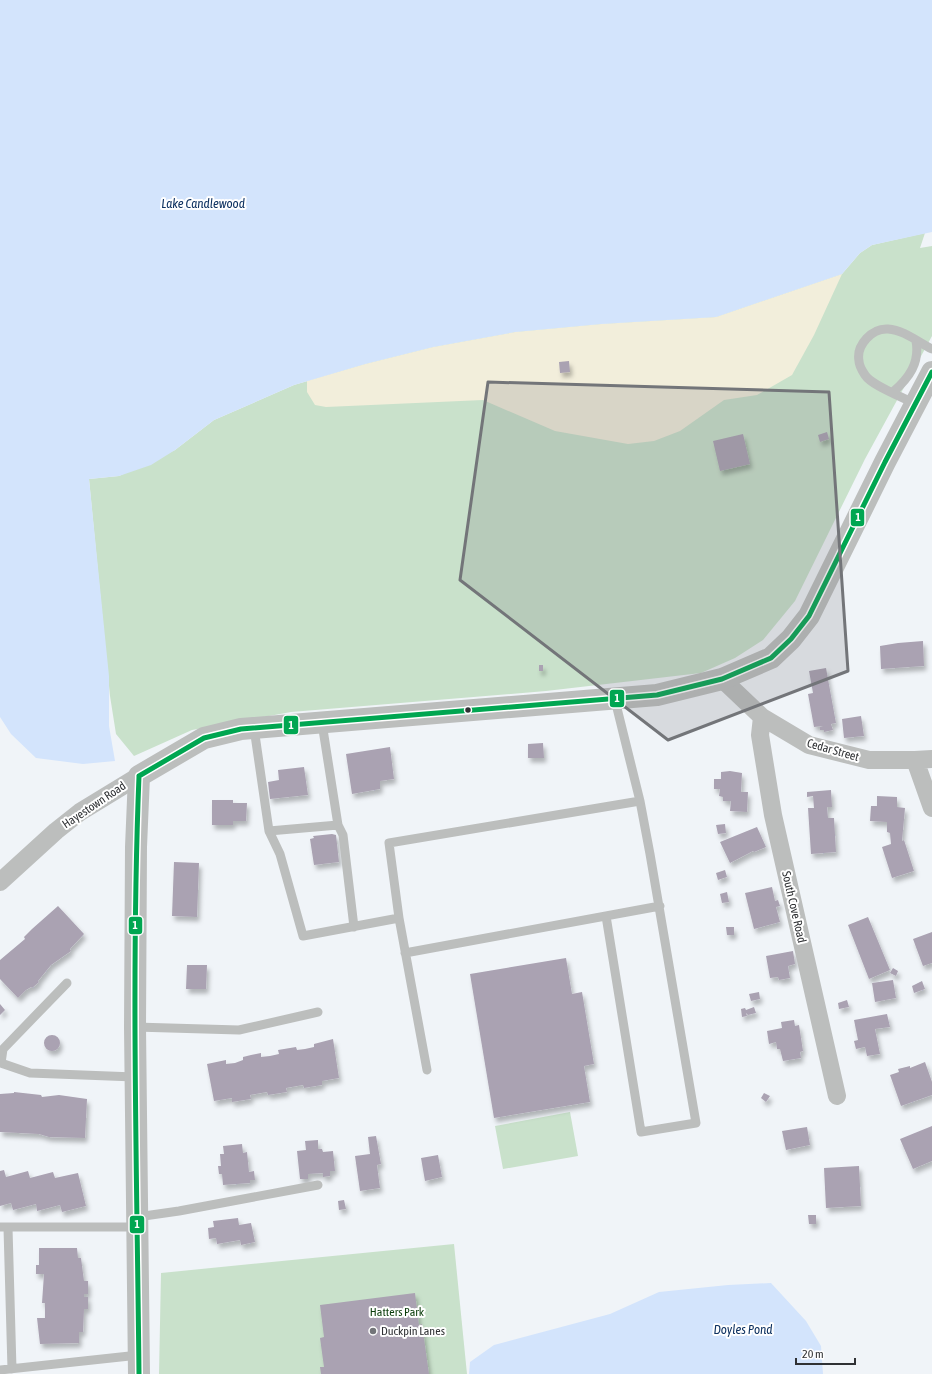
<svg xmlns="http://www.w3.org/2000/svg" width="932" height="1374" viewBox="0 0 932 1374" font-family="'Asap Condensed',sans-serif">
  <defs>
    <filter id="shadow"><feDropShadow dx="2.5" dy="4.5" stdDeviation="2" flood-color="#0004"/></filter>
  </defs>
  <rect width="100%" height="100%" fill="#f0f4f8"/>
  <path fill="#c9e1cb" d="M 925,233 L 920,248 L 932,246 L 932,336 L 865,459 L 795,601 L 763,640 L 735,658 L 701,673 L 546,691 L 291,712 L 192,730 L 134,756 L 116,734 L 110,696 L 89,479 L 119,476 L 175,450 L 214,420 L 294,385 L 365,364 L 433,347 L 515,332 L 601,324 L 716,317 L 842,274 L 860,253 L 872,245 Z
    M 570,1112 L 578,1156 L 503,1169 L 495,1126 Z
    M 454,1244 L 467,1374 L 159,1374 L 161,1273 Z"/>
  <path fill="#f2eedb" d="M 842,274 L 814,335 L 792,375 L 757,395 L 724,400 L 680,431 L 654,441 L 628,444 L 555,431 L 483,400 L 326,407 L 315,405 L 307,392 L 307,381 L 365,364 L 433,347 L 515,332 L 601,324 L 716,317 Z"/>
  <path fill="#d3e4fc" d="M 0,0 L 932,0 L 932,232 L 872,245 L 860,253 L 842,274 L 716,317 L 601,324 L 515,332 L 433,347 L 365,364 L 294,385 L 214,420 L 175,450 L 151,465 L 119,476 L 89,479 L 109,676 L 109,726 L 115,761 L 83,764 L 36,758 L 11,734 L 0,717 Z
    M 771,1283 L 806,1321 L 821,1346 L 823,1374 L 469,1374 L 470,1362 L 494,1345 L 610,1314 L 659,1292 L 728,1285 Z"/>
  <path fill="#aaa2b2" filter="url(#shadow)" d="M 569,361 L 570,372 L 560,373 L 559,362 Z
    M 827,432 L 829,439 L 820,442 L 818,435 Z
    M 743,434 L 750,464 L 720,471 L 713,441 Z
    M 923,641 L 924,666 L 881,669 L 880,646 L 898,643 Z
    M 539,665 L 543,665 L 543,671 L 539,671 Z
    M 826,668 L 836,723 L 831,724 L 833,730 L 824,732 L 824,730 L 820,730 L 820,727 L 823,726 L 814,727 L 808,694 L 813,693 L 809,671 Z
    M 861,716 L 864,736 L 844,738 L 842,719 Z
    M 543,743 L 544,758 L 528,758 L 528,744 Z
    M 390,747 L 394,779 L 380,781 L 380,789 L 352,794 L 346,754 Z
    M 304,767 L 308,795 L 270,799 L 268,782 L 279,780 L 278,770 Z
    M 730,771 L 742,773 L 741,792 L 748,792 L 747,812 L 730,811 L 731,801 L 723,801 L 723,797 L 719,796 L 720,789 L 714,789 L 714,779 L 721,779 L 721,772 Z
    M 831,790 L 832,807 L 827,807 L 828,818 L 834,818 L 836,852 L 811,854 L 808,808 L 814,808 L 813,796 L 807,797 L 807,792 Z
    M 877,796 L 897,797 L 897,807 L 905,808 L 902,841 L 904,840 L 914,871 L 892,878 L 882,847 L 891,844 L 890,833 L 887,832 L 887,822 L 870,821 L 871,806 L 877,806 Z
    M 212,800 L 233,800 L 233,803 L 247,803 L 246,821 L 233,821 L 233,825 L 212,825 Z
    M 725,824 L 726,833 L 718,834 L 716,825 Z
    M 757,827 L 766,847 L 754,852 L 753,851 L 730,863 L 720,842 Z
    M 332,834 L 336,835 L 339,862 L 314,865 L 310,839 L 314,838 L 313,836 Z
    M 174,862 L 199,863 L 197,917 L 172,916 Z
    M 725,870 L 727,877 L 718,880 L 716,873 Z
    M 772,887 L 775,901 L 778,900 L 780,906 L 776,907 L 780,922 L 754,929 L 745,893 Z
    M 727,892 L 729,902 L 722,903 L 720,894 Z
    M 58,906 L 84,934 L 70,949 L 71,951 L 51,965 L 38,981 L 39,982 L 32,988 L 31,987 L 26,990 L 18,998 L 0,979 L 0,960 L 25,939 L 24,937 L 32,929 Z
    M 868,917 L 890,970 L 869,979 L 848,925 Z
    M 726,927 L 734,927 L 734,935 L 727,935 Z
    M 932,932 L 932,963 L 923,966 L 913,939 Z
    M 793,951 L 795,964 L 788,966 L 790,978 L 779,980 L 778,977 L 770,978 L 766,956 Z
    M 566,958 L 572,994 L 582,992 L 594,1064 L 584,1066 L 590,1102 L 494,1118 L 470,974 Z
    M 187,965 L 207,965 L 206,989 L 186,989 Z
    M 893,968 L 898,971 L 896,976 L 890,973 Z
    M 893,980 L 896,998 L 875,1002 L 872,983 Z
    M 922,981 L 925,989 L 914,993 L 912,986 Z
    M 759,992 L 760,999 L 751,1001 L 749,994 Z
    M 847,1000 L 849,1007 L 839,1009 L 838,1003 Z
    M 0,1004 L 5,1010 L 0,1015 Z
    M 754,1007 L 756,1013 L 748,1015 L 746,1013 L 747,1016 L 742,1017 L 741,1009 L 745,1008 L 746,1010 Z
    M 887,1014 L 890,1027 L 875,1029 L 880,1054 L 867,1056 L 865,1047 L 856,1049 L 854,1041 L 858,1040 L 854,1020 Z
    M 794,1020 L 795,1026 L 799,1025 L 803,1051 L 800,1052 L 801,1058 L 783,1061 L 780,1049 L 777,1049 L 776,1042 L 769,1044 L 767,1031 L 782,1028 L 781,1022 Z
    M44 1043a8 8 0 1 1 16 0a8 8 0 1 1-16 0Z
    M 333,1039 L 339,1078 L 322,1081 L 322,1085 L 304,1088 L 303,1085 L 286,1088 L 287,1092 L 268,1095 L 267,1092 L 250,1095 L 251,1099 L 232,1102 L 232,1098 L 214,1101 L 207,1064 L 226,1060 L 226,1064 L 235,1063 L 243,1060 L 243,1057 L 251,1055 L 261,1053 L 261,1057 L 270,1056 L 279,1054 L 278,1050 L 296,1047 L 297,1050 L 305,1049 L 314,1047 L 314,1044 Z
    M 925,1062 L 932,1082 L 932,1095 L 901,1106 L 890,1075 L 899,1072 L 898,1069 L 910,1066 L 910,1068 Z
    M 14,1092 L 41,1095 L 42,1097 L 59,1095 L 87,1099 L 85,1138 L 49,1137 L 39,1134 L 0,1132 L 0,1094 L 14,1093 Z
    M 764,1093 L 770,1096 L 766,1102 L 761,1098 Z
    M 932,1126 L 932,1161 L 913,1169 L 900,1139 Z
    M 807,1127 L 810,1145 L 786,1150 L 782,1131 Z
    M 376,1136 L 381,1164 L 377,1165 L 380,1188 L 360,1191 L 355,1156 L 370,1154 L 368,1137 Z
    M 318,1140 L 318,1149 L 322,1149 L 323,1152 L 333,1151 L 335,1171 L 330,1171 L 330,1176 L 323,1177 L 323,1173 L 308,1174 L 308,1179 L 300,1179 L 297,1151 L 306,1150 L 305,1141 Z
    M 242,1144 L 243,1153 L 247,1152 L 249,1172 L 254,1171 L 255,1180 L 250,1180 L 250,1183 L 223,1185 L 222,1174 L 219,1174 L 218,1166 L 221,1166 L 220,1154 L 224,1154 L 223,1146 Z
    M 438,1155 L 442,1177 L 425,1181 L 421,1158 Z
    M 859,1166 L 861,1206 L 826,1208 L 824,1168 Z
    M 4,1170 L 6,1177 L 28,1171 L 30,1178 L 53,1172 L 55,1178 L 78,1173 L 86,1206 L 62,1212 L 60,1205 L 37,1211 L 36,1204 L 13,1210 L 11,1203 L 0,1206 L 0,1171 Z
    M 344,1200 L 346,1209 L 339,1210 L 338,1201 Z
    M 808,1215 L 816,1215 L 816,1224 L 809,1224 Z
    M 238,1218 L 239,1225 L 251,1223 L 255,1242 L 241,1245 L 240,1240 L 217,1244 L 216,1238 L 209,1239 L 208,1228 L 214,1227 L 213,1221 Z
    M 39,1248 L 77,1248 L 78,1258 L 81,1258 L 84,1281 L 88,1281 L 88,1294 L 84,1294 L 84,1297 L 88,1297 L 88,1309 L 84,1309 L 83,1332 L 79,1332 L 79,1343 L 40,1344 L 37,1318 L 45,1318 L 45,1303 L 42,1303 L 44,1274 L 36,1274 L 36,1265 L 39,1265 Z
    M 415,1293 L 419,1325 L 422,1324 L 429,1374 L 321,1374 L 320,1367 L 324,1367 L 320,1338 L 324,1337 L 320,1305 Z"/>
  <g fill="none" stroke-linecap="round" stroke-linejoin="round">
    <path stroke="#bcbebd" stroke-width="9" d="M 893,392 C 909,378 920,363 916,341
      M 915,404 C 903,397 872,386 865,375 C 863,372 859,365 859,361 C 856,345 872,328 888,329 C 904,330 918,342 932,349
      M 254,728 L 269,831 L 338,825 L 322,723
      M 338,825 L 343,835 L 354,927
      M 269,831 L 280,854 L 303,936 L 399,918
      M 606,916 L 641,1132 L 696,1123 L 650,854 L 640,801 L 615,700
      M 405,953 L 660,906
      M 67,983 L 3,1049 L 1,1063 L 30,1073 L 135,1077
      M 135,1027 L 239,1030 L 318,1012
      M 427,1070 L 399,918 L 389,843 L 640,801
      M 137,1217 L 179,1211 L 318,1185
      M 0,1227 L 137,1227
      M 8,1228 L 12,1369
      M 0,1370 L 139,1355"/>
    <path stroke="#bcbebd" stroke-width="18" d="M 722,679 L 762,717 L 809,745 L 869,760 L 915,760 L 932,808
      M 762,717 L 760,735 L 773,815 L 837,1096
      M 915,760 L 932,759
      M 0,882 L 56,831 L 80,812 L 139,776"/>
    <path stroke="#bcbebd" stroke-width="22" d="M 139,1374 L 135,1027 L 136,847 L 139,776 L 204,738 L 241,729 L 657,695 L 722,679 L 771,658 L 791,639 L 809,616 L 885,462 L 932,372"/>
    <g stroke="#fff" stroke-width="8">
      <path id="bus-1" d="M 139,776 L 204,738 L 241,729 L 657,695 L 722,679 L 771,658 L 791,639 L 809,616 L 885,462 L 932,372
        M 139,776 C 131,975 137,1175 139,1374"/>
    </g>
    <use href="#bus-1" stroke="#00a651" stroke-width="5"/>
  </g>
  <path fill="#737579" fill-opacity="0.2" stroke="#737579" stroke-width="3" stroke-linejoin="round" d="M 488,382 L 829,392 L 848,671 L 668,740 L 460,580 Z"/>
  <circle fill="#2f3134" stroke="#fff" stroke-width="1.5" cx="468" cy="710" r="3.5"/>
  <circle fill="#737579" stroke="#fff" stroke-width="1.5" cx="373" cy="1331" r="4"/>
  <g text-anchor="middle" dominant-baseline="central" stroke-width="4" stroke-linejoin="round" paint-order="stroke">
    <g font-size="12" fill="#2f3134" stroke="#fff">
      <text transform="translate(833 750) rotate(16)">Cedar Street</text>
      <text transform="translate(94 805) rotate(-34)">Hayestown Road</text>
      <text transform="translate(794 907) rotate(77)">South Cove Road</text>
    </g>
    <g font-size="12" fill="#0a3c0a" stroke="#fff">
      <text x="397" y="1312">Hatters Park</text>
    </g>
    <g font-size="12" fill="#2f3134" stroke="#fff" text-anchor="start">
      <text x="381" y="1331">Duckpin Lanes</text>
    </g>
    <g font-size="13" font-style="italic" fill="#0d3160" stroke="#fff">
      <text x="203" y="203">Lake Candlewood</text>
      <text x="743" y="1329">Doyles Pond</text>
    </g>
  </g>
  <g stroke="#fff" stroke-width="1.5">
    <rect x="850" y="508" width="15" height="19" rx="4" fill="#00a651"/>
    <rect x="609" y="689" width="16" height="19" rx="4" fill="#00a651"/>
    <rect x="283" y="715" width="16" height="20" rx="4" fill="#00a651"/>
    <rect x="128" y="916" width="15" height="19" rx="4" fill="#00a651"/>
    <rect x="129" y="1215" width="16" height="19" rx="4" fill="#00a651"/>
  </g>
  <g font-size="11" text-anchor="middle" font-weight="bold" fill="#fff">
    <text x="858" y="521">1</text>
    <text x="617" y="702">1</text>
    <text x="291" y="729">1</text>
    <text x="135" y="929">1</text>
    <text x="137" y="1228">1</text>
  </g>
  <path d="M796 1358v6h59v-6" fill="none" stroke="#2f3134" stroke-width="2"/>
  <text x="802" y="1358" font-size="12" fill="#2f3134" stroke="#ffffff" stroke-width="3" paint-order="stroke">20 m</text>
</svg>
